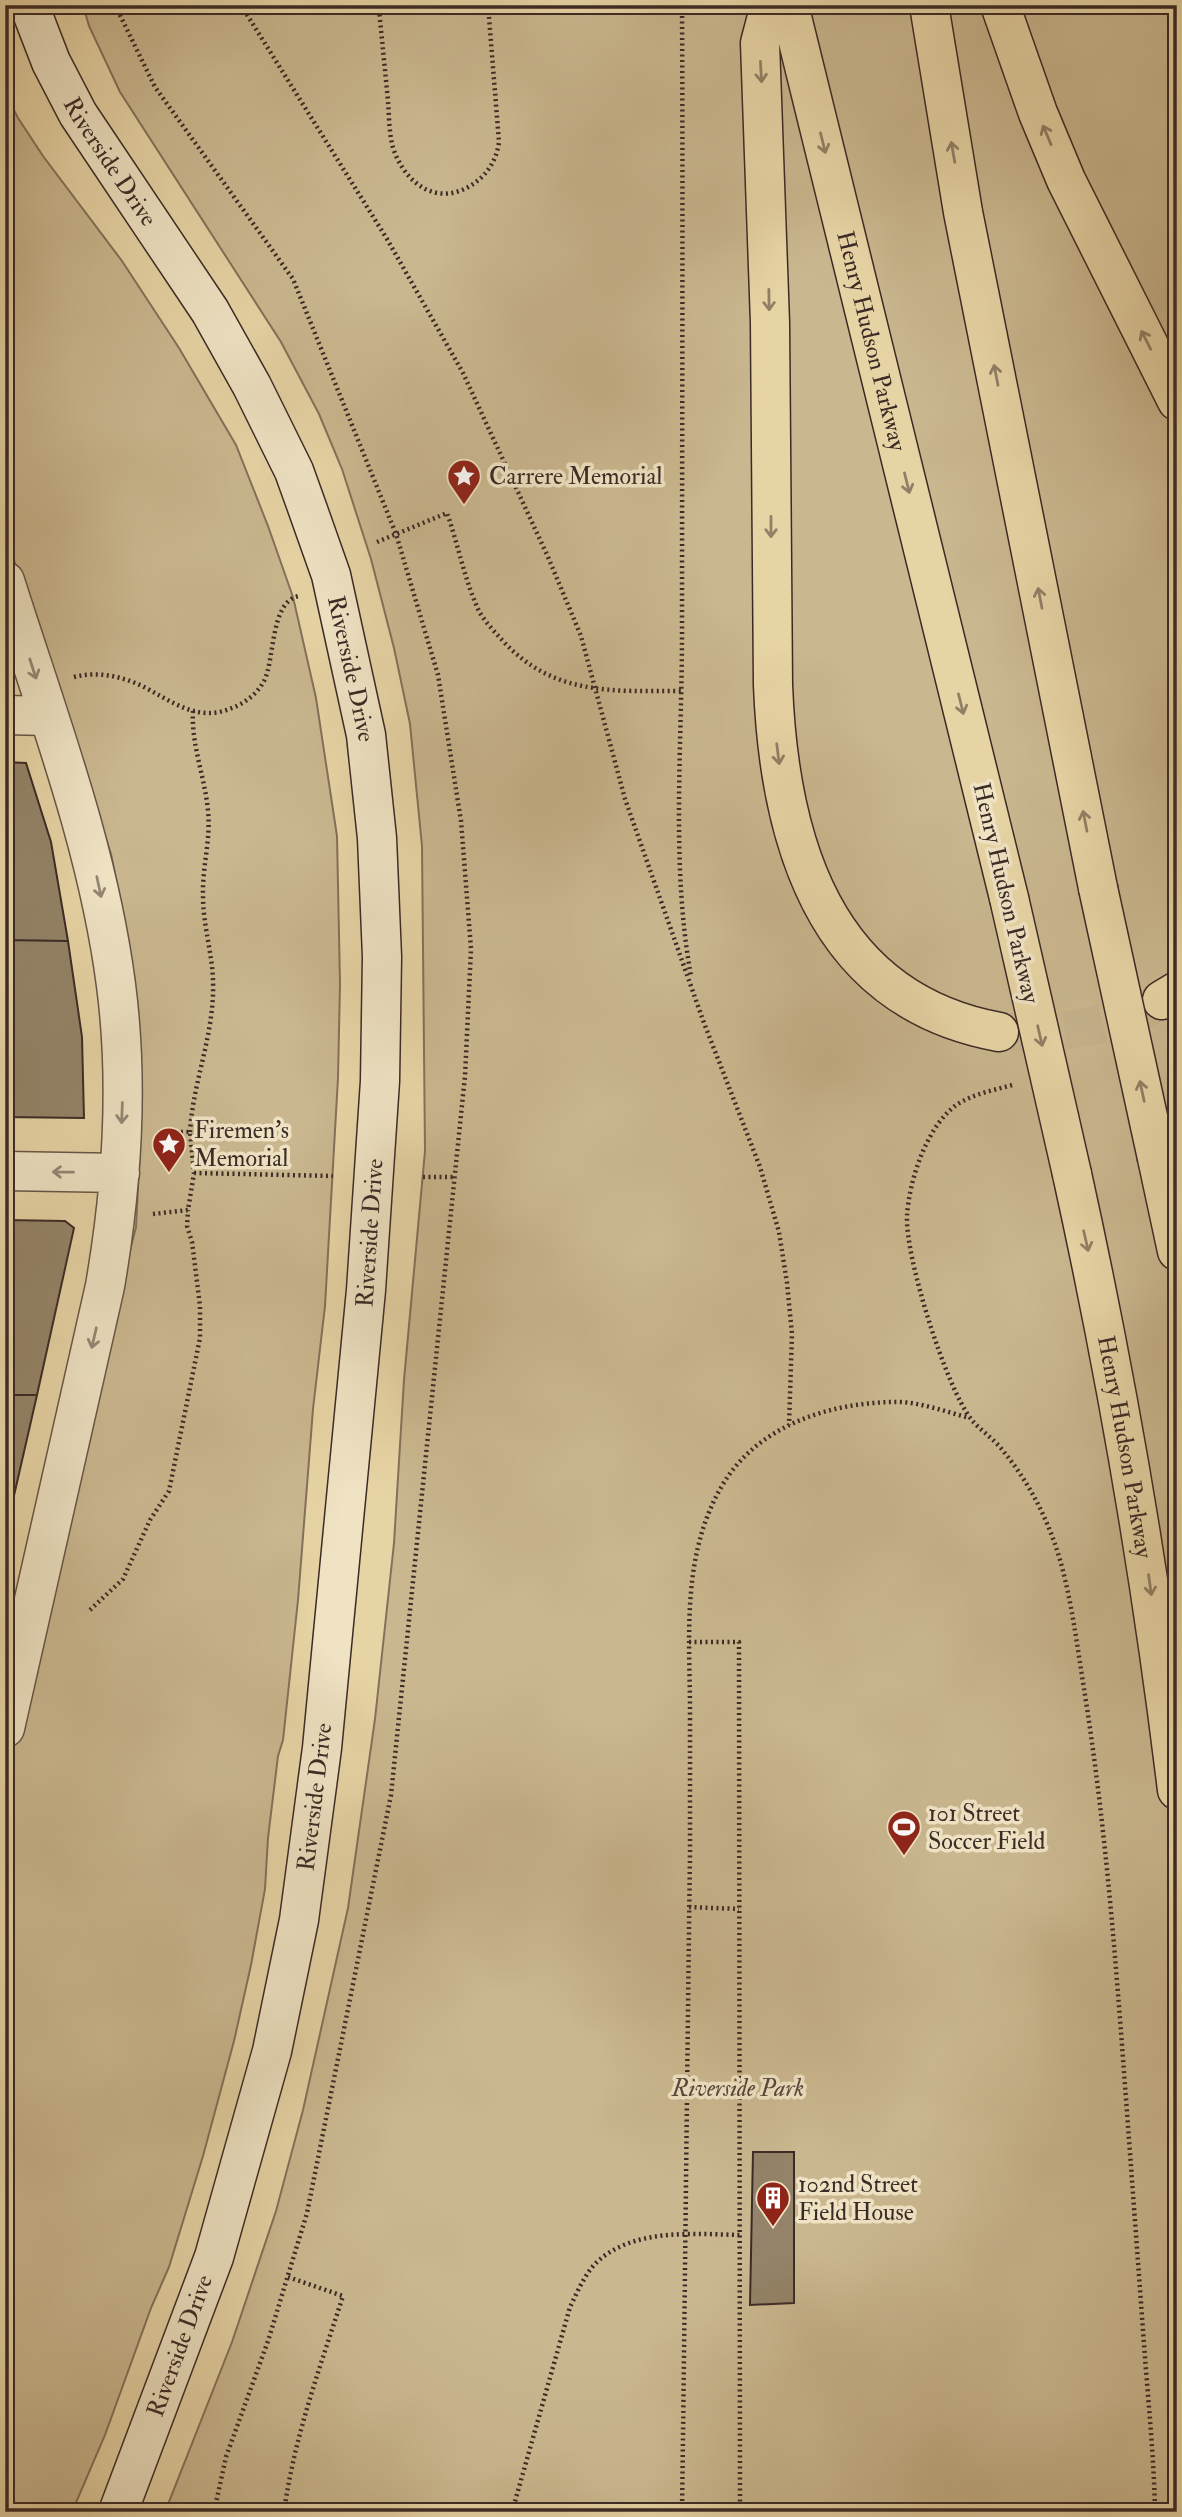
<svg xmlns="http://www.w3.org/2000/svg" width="1182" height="2517" viewBox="0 0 1182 2517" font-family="'IM FELL Double Pica',serif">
  <rect width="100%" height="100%" fill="#e7d4a5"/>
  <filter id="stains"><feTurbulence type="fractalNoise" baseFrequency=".00286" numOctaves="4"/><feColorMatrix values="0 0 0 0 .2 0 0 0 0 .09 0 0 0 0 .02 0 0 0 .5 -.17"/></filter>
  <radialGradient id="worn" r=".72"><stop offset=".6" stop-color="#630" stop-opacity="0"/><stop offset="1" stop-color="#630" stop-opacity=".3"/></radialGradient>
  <path fill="#cab78f" stroke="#82715a" stroke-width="2" d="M 83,5 L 1177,5 L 1177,2512 L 165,2512 L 232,2342 L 276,2211 L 303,2110 L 348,1908 L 375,1719 L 394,1543 L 404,1380 L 425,1151 L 422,846 L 410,724 L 394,648 L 371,559 L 342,469 L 319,414 L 281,342 L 120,92 L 89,26 Z
    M 5,93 L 18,118 L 43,156 L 122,261 L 179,348 L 236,445 L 268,526 L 293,597 L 316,698 L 337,836 L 340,984 L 338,1078 L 325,1306 L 313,1409 L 298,1600 L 283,1740 L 278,1756 L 268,1838 L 265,1889 L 251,1965 L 234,2041 L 203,2156 L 169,2267 L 151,2308 L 105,2435 L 72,2512 L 5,2512 L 5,1771 L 99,1371 L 136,1227 L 140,1150 L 126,929 L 111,854 L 5,533 Z"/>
  <path fill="#948368" stroke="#3b2b26" stroke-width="2" d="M 5,762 L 26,763 L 51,842 L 68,941 L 5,940 Z
    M 5,940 L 68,941 L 82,1037 L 84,1118 L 5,1117 Z
    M 5,1220 L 65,1221 L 74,1228 L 37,1395 L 5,1395 Z
    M 5,1395 L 37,1395 L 5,1535 Z
    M 753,2152 L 794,2152 L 794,2303 L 750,2305 Z"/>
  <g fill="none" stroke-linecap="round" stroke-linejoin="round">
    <path stroke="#c5b28c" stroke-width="38" stroke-dasharray="38 19" stroke-linecap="butt" d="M 1008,1032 C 1057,1036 1113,1026 1157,1003"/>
    <g stroke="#665546" stroke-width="41">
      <path id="street" d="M 5,581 C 47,714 98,846 116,985 C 129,1085 122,1187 105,1286 L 5,1728
        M 5,715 L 48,716
        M 5,1171 L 120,1173"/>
    </g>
    <g stroke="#3b2b26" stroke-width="41">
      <g id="secondary">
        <path id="s1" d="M 29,5 L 51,62 L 78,114 L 210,311 L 252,386 L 294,471 L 308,510 L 331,575 L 366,735 L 377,838 L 382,957 L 380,1081 L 366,1290 L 322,1748 L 299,1920 L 272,2051 L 214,2257 L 118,2512"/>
      </g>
    </g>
    <g stroke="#3b2b26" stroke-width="41">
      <g id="highway">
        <path d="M 770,5 L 760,43 L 770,323 L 773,685 C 779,841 824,1000 999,1032"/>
        <path id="s2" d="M 789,5 L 1009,898"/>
        <path d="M 929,5 L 963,212 L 1098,888"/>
        <path d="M 1000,5 L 1038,113 L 1066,180 L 1177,401"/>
        <path d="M 1162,1000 L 1177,991"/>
        <path d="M 1157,1158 L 1177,1251"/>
        <path id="s3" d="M 1072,1174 C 1117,1378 1152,1583 1177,1790"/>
      </g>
    </g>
    <path stroke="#3b2b26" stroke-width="4.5" stroke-dasharray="2 3.5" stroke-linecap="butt" d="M 115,5 L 155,87 L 293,279 L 396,534 L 438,675 L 461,821 L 471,949 L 465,1076 L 391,1795 L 307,2213 L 268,2341 L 226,2457 L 214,2512
      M 241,5 L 387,239 L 463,373 L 548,557 L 581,636 L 625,799 L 704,1023 L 760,1167 L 779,1232 L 787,1283 L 792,1334 L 789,1425
      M 355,5 L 356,10 L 379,9 L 379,5
      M 682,5 C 683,215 682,424 682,634 C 682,746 671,867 691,976
      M 379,9 C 382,40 385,70 388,101 C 389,115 389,130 392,144 C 400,175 428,204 462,190 C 483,181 496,164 499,142 L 488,5
      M 377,542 L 447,513 C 458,544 465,582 479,611 C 485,622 494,631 502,640 C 553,696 612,691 682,691
      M 74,677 C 97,671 121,676 142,686 C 172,701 197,723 232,708 C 245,703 257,694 264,681 C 275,660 270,601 299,596
      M 1012,1085 C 995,1090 977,1093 961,1102 C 928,1121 909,1180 907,1216 C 905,1257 946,1387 971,1419 C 979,1429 990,1436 999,1446 C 1029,1481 1050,1522 1062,1567 C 1073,1609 1078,1652 1085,1695 C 1106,1829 1116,1964 1126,2099 C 1132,2180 1138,2262 1144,2344 C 1148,2400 1154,2456 1155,2512
      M 190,1132 C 193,1080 215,1034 213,980 C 212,952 203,925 203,896 C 202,867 211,840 208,811 C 205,777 191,745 193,711
      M 194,1173 L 333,1176
      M 423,1177 L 455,1177
      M 153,1214 L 188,1210 L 194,1173 L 190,1132 L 158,1132
      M 90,1610 L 123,1579 L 150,1520 L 169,1491 L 200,1338 L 200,1306 L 192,1242 L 187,1226 L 188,1210
      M 689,1642 L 739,1642 L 740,2512
      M 689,1907 L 739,1909
      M 284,2512 C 294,2438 320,2367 343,2296 L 288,2277
      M 512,2512 L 570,2307 C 578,2291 585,2273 598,2261 C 635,2228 694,2234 740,2235
      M 682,2512 C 685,2292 687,2073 690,1854 C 690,1803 690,1753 690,1702 C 689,1628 683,1551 723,1484 C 758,1426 828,1403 893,1402 C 918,1401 946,1412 970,1418"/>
    <use href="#street" stroke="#efe3c4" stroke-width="38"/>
    <use href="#secondary" stroke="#efe3c4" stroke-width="38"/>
    <use href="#highway" stroke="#e7d4a5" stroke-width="38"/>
    <g stroke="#3b2b26" stroke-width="41" stroke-linecap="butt">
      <path id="highway-bridge" d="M 1098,888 L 1157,1158
        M 1009,898 L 1072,1174"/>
    </g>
    <use href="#highway-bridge" stroke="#e7d4a5" stroke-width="38"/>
  </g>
  <defs><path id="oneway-shaft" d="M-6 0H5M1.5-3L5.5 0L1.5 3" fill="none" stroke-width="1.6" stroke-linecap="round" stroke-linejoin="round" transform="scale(1.75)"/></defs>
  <g stroke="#918066">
    <use href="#oneway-shaft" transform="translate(761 72) rotate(87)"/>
    <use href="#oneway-shaft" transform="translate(1047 135) rotate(-113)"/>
    <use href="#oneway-shaft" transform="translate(823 143) rotate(76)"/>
    <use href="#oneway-shaft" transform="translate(953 152) rotate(-100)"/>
    <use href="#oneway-shaft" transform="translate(769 300) rotate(89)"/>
    <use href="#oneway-shaft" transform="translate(1146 340) rotate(-117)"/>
    <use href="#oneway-shaft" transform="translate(996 375) rotate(-101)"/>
    <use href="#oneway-shaft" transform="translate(907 483) rotate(76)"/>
    <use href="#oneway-shaft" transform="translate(771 527) rotate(90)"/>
    <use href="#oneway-shaft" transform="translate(1040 598) rotate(-101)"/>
    <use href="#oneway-shaft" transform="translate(961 704) rotate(76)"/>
    <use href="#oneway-shaft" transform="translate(778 754) rotate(83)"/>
    <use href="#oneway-shaft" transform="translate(1085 821) rotate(-101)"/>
    <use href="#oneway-shaft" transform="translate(1040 1036) rotate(77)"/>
    <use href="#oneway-shaft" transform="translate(1142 1091) rotate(-102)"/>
    <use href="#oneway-shaft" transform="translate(1086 1241) rotate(77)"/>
    <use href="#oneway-shaft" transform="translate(1150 1585) rotate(82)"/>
  </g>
  <g stroke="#958775">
    <use href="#oneway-shaft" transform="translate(33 669) rotate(72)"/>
    <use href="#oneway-shaft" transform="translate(99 887) rotate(78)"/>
    <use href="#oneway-shaft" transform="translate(122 1113) rotate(92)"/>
    <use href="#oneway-shaft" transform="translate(63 1172) rotate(-179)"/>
    <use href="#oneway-shaft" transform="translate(94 1338) rotate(103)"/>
  </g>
  <defs>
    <g id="sight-pin" transform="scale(1.75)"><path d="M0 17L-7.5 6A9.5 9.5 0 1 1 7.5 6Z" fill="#8f2418" stroke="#efe3c4"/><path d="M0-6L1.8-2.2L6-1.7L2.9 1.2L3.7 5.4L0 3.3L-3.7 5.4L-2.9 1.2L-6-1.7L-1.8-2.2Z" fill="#fff"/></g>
    <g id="stadium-pin" transform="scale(1.75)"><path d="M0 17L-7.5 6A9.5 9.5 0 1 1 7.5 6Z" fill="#8f2418" stroke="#efe3c4"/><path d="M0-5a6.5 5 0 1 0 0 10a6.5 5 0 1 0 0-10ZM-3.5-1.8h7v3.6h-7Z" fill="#fff"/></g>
    <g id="building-pin" transform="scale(1.75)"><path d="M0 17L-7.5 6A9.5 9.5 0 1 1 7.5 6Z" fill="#8f2418" stroke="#efe3c4"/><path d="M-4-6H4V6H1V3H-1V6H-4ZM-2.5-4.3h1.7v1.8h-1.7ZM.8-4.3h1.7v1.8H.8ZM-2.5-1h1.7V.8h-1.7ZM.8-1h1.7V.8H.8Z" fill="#fff"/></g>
  </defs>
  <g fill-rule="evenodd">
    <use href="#sight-pin" x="464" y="476"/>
    <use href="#sight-pin" x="169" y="1144"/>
    <use href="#stadium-pin" x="904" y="1827"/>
    <use href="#building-pin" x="773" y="2198"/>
  </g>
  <g text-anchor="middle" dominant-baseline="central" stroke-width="7" stroke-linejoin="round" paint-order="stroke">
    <g font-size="24" fill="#3b2b26" stroke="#efe3c4">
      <text stroke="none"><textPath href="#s1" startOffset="177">Riverside Drive</textPath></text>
      <text stroke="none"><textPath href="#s2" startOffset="346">Henry Hudson Parkway</textPath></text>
      <text stroke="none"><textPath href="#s1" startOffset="744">Riverside Drive</textPath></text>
      <text transform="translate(1006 893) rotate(77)">Henry Hudson Parkway</text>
      <text transform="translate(370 1233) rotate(-86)">Riverside Drive</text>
      <text stroke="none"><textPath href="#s3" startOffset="278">Henry Hudson Parkway</textPath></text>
      <text transform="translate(315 1797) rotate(-83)">Riverside Drive</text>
      <text transform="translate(180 2346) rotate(-70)">Riverside Drive</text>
    </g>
    <g font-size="24" fill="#3b2b26" stroke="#efe3c4" text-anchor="start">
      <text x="489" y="476">Carrere Memorial</text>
      <text x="194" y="1130">Firemen's<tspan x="194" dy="28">Memorial</tspan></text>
      <text x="928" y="1813">101 Street<tspan x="928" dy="28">Soccer Field</tspan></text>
      <text x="798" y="2184">102nd Street<tspan x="798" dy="28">Field House</tspan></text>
    </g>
    <g font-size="24" font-style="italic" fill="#58473b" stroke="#efe3c4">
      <text x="738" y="2088">Riverside Park</text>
    </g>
  </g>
  <rect width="1182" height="2517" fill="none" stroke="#e7d4a5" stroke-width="28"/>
  <rect x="7" y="7" width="1168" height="2503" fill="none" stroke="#3b2b26" stroke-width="3.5"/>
  <rect x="14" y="14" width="1154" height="2489" fill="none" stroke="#3b2b26" stroke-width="2"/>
  <rect width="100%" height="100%" filter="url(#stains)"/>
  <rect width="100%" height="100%" fill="url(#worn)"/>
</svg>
